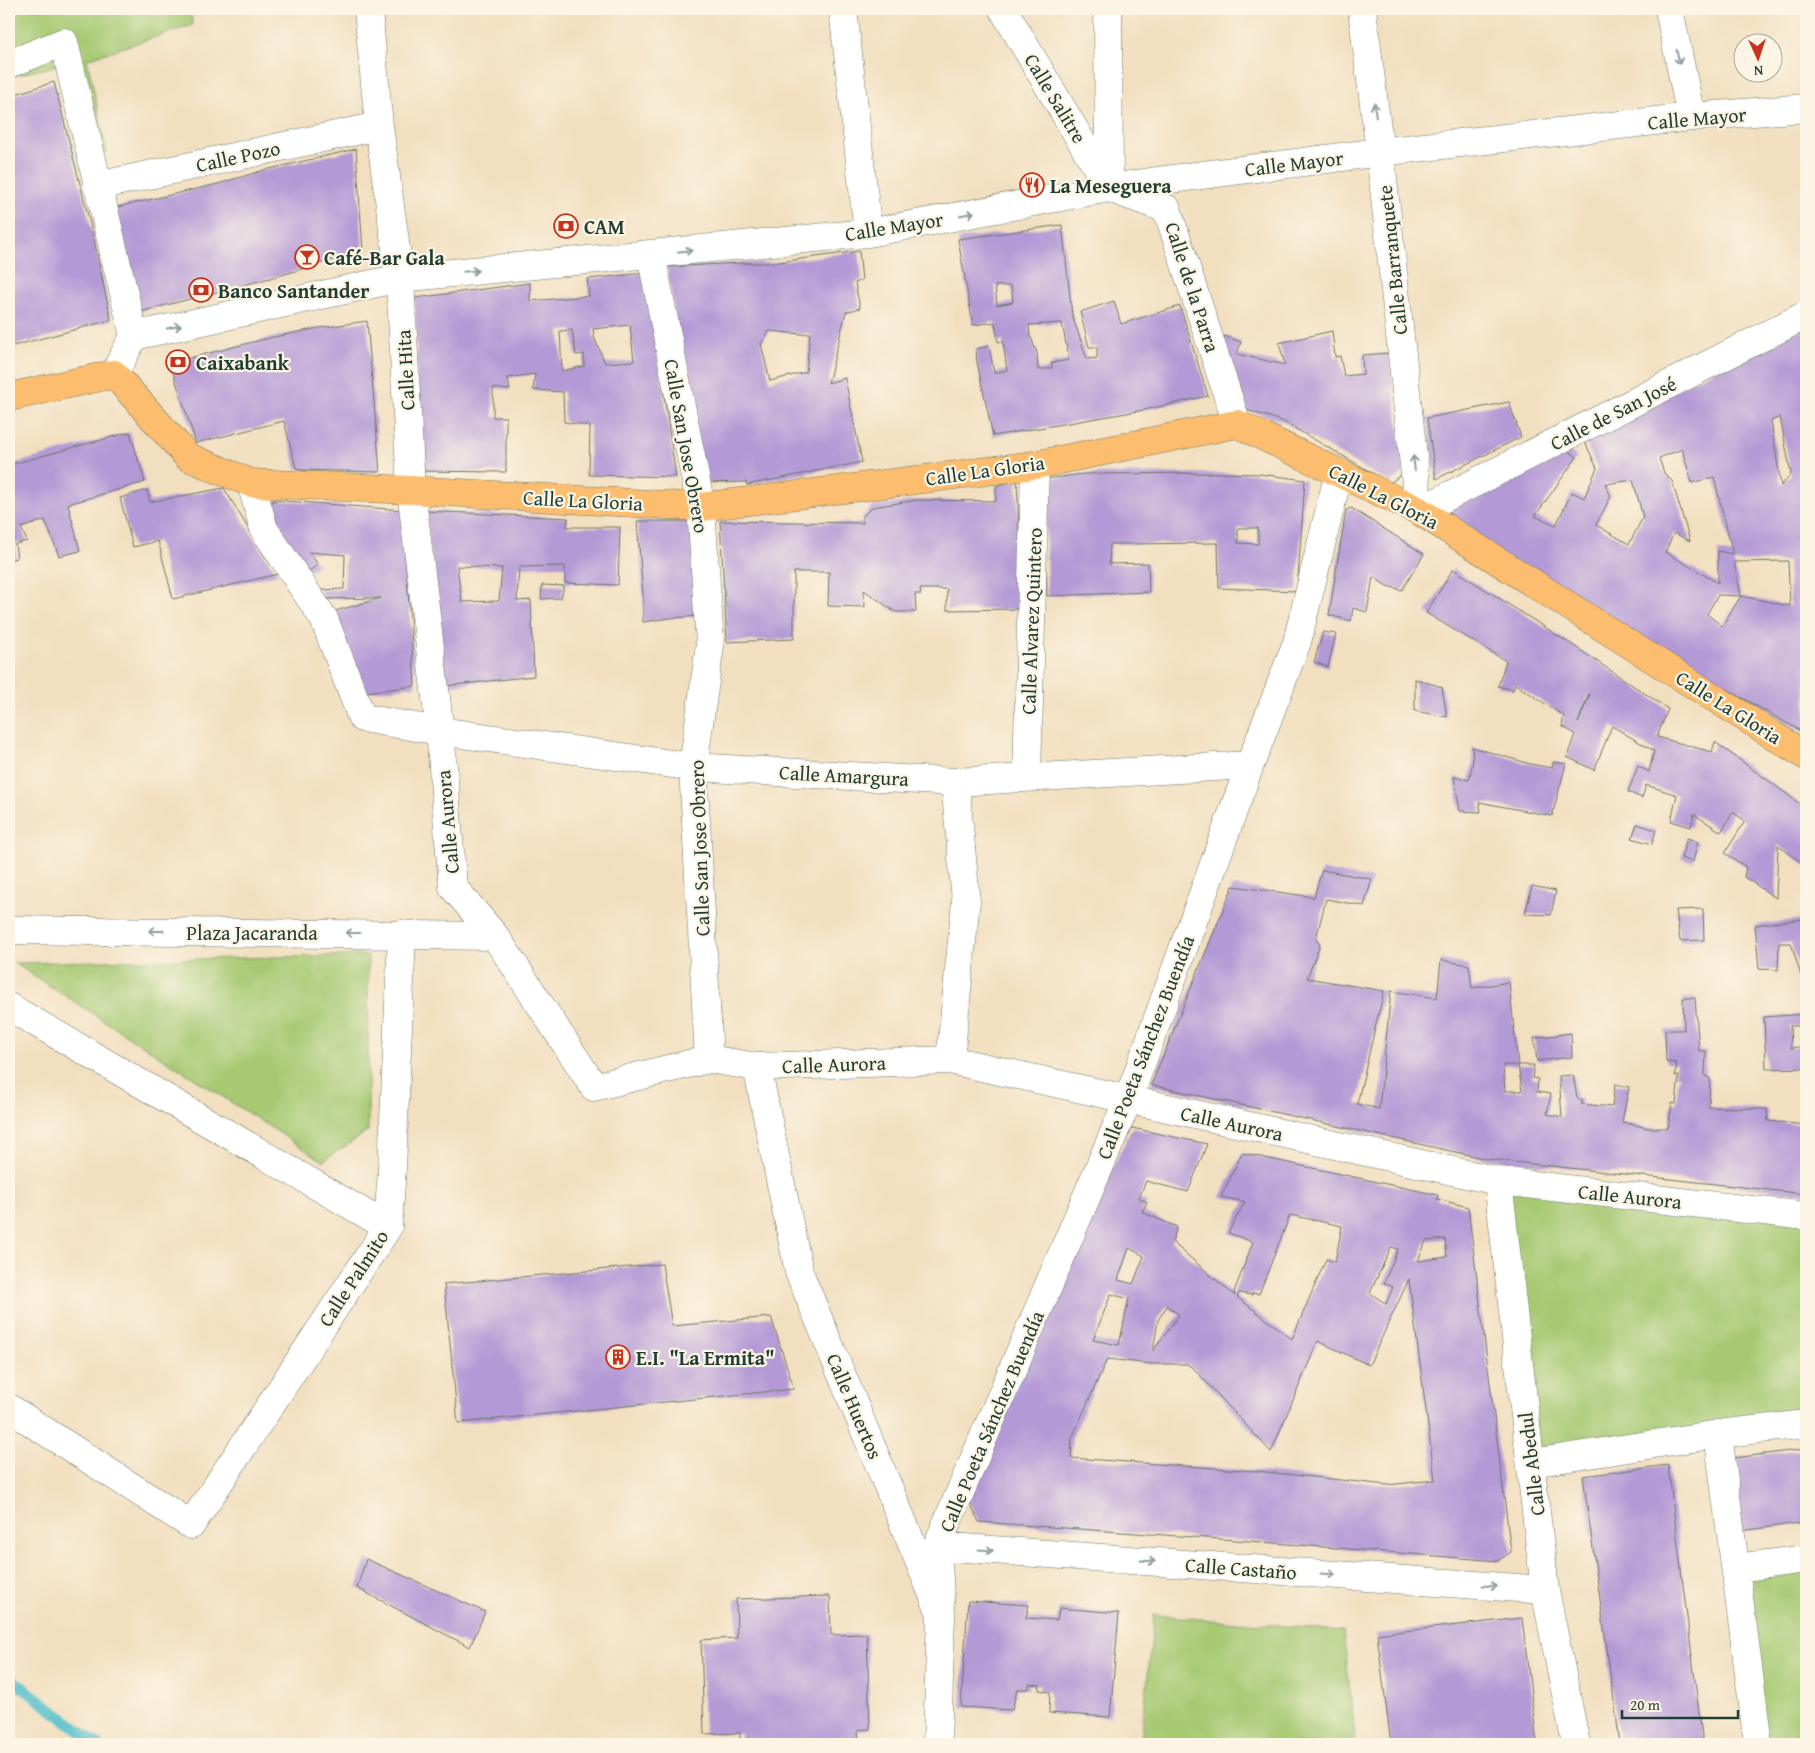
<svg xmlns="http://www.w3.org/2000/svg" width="1815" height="1753" viewBox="0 0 1815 1753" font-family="'Gentium Book Plus',serif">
  <rect width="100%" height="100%" fill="#fcf5e5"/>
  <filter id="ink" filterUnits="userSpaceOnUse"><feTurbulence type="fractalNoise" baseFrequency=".02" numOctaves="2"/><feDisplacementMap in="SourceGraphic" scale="10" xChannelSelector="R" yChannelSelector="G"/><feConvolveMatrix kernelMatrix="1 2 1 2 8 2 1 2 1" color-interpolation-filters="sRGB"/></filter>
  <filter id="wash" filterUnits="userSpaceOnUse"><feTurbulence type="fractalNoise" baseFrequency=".0096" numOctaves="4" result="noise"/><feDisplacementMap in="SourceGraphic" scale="20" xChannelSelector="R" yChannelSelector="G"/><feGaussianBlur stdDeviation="1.12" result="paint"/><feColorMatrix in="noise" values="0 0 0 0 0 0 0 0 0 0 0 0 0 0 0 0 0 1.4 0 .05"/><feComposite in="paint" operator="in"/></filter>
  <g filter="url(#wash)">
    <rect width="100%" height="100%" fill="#f2dfc0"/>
    <path fill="#a6c972" stroke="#628353" d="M 9,9 L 190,9 L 193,25 L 87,59 L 107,152 L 82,159 L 59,65 L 9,77 Z
      M 368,955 L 368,1131 L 323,1161 L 14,963 Z
      M 1498,1181 L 1806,1216 L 1806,1424 L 1532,1463 Z
      M 1806,1559 L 1806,1744 L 1758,1744 L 1736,1568 Z
      M 1154,1615 L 1343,1631 L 1356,1744 L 1141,1743 Z"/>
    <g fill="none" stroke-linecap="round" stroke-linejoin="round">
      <path stroke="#51bec9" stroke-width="11" d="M 9,1677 L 97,1744"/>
    </g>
    <g id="blocks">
      <path fill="#b399d6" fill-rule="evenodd" d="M 54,82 L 93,235 L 111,320 L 9,347 L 9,96 Z
        M 356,149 L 363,251 L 278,276 L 136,313 L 113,208 L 218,184 L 261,171 Z
        M 1062,225 L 1072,315 L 1087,359 L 1097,358 L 1097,347 L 1089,347 L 1080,312 L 1114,301 L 1121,324 L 1180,306 L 1208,396 L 1144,410 L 993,436 L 977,362 L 976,349 L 989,346 L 994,373 L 1007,370 L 1003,341 L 998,342 L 995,322 L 973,325 L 958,239 ZM 995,286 L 1011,286 L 1013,302 L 997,305 ZM 1062,323 L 1069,360 L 1051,363 L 1052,368 L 1038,370 L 1037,353 L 1030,335 L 1029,325 Z
        M 859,251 L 862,280 L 855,283 L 860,308 L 846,312 L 828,383 L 845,378 L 862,462 L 747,485 L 746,482 L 701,483 L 667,267 L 739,263 L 772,263 ZM 769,331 L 802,334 L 810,333 L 806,372 L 770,381 L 761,344 Z
        M 646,273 L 676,477 L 589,475 L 590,426 L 564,422 L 563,392 L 533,390 L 535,374 L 508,378 L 510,390 L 493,388 L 493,417 L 506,417 L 506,472 L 415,471 L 417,380 L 415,298 L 530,283 L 530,301 L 589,296 L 587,279 ZM 630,325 L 634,361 L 605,363 L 594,337 L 593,329 ZM 572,330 L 576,355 L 584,354 L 584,366 L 562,371 L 560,331 Z
        M 367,321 L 380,472 L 301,470 L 296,468 L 284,421 L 196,443 L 170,363 L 269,338 L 319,328 Z
        M 1806,323 L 1806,414 L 1803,415 L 1802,426 L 1806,426 L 1806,734 L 1677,661 L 1450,523 L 1450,507 L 1565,448 L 1577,457 L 1535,516 L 1556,525 L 1572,492 L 1584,498 L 1597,468 L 1583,438 ZM 1780,417 L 1791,474 L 1781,486 L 1771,421 ZM 1682,449 L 1692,483 L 1714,477 L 1733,554 L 1718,551 L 1718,583 L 1665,552 L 1674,533 L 1690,541 L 1672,481 L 1664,473 L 1659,458 ZM 1633,480 L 1643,517 L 1629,544 L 1596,525 L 1611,496 L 1605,484 ZM 1788,561 L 1790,606 L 1741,596 L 1722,626 L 1707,614 L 1718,595 L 1741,596 L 1734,562 Z
        M 1332,331 L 1335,357 L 1340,356 L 1344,376 L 1363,374 L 1362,355 L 1389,353 L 1405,472 L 1390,483 L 1282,421 L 1243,409 L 1220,345 L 1225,336 L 1241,342 L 1237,354 L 1285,365 L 1279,343 Z
        M 1509,402 L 1521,437 L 1436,479 L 1427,418 Z
        M 130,432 L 145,482 L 68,504 L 80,551 L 59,556 L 45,520 L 21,528 L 27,541 L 15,544 L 17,558 L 9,560 L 9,542 L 14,540 L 9,521 L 9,465 Z
        M 1217,473 L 1260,474 L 1305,480 L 1297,591 L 1219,588 L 1218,543 L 1123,544 L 1110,544 L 1109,564 L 1148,563 L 1149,592 L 1047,596 L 1045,479 L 1083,474 ZM 1238,528 L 1258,528 L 1258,544 L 1238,543 Z
        M 1017,480 L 1022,609 L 947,610 L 947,589 L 920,589 L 921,594 L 915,594 L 916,612 L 895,612 L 864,590 L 865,607 L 828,606 L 829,572 L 794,572 L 794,639 L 727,642 L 720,521 L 863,523 L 862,517 L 872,507 L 918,500 L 996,501 L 996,486 Z
        M 224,488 L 264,555 L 278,574 L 173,599 L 158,541 L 133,547 L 120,498 L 147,490 L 150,502 Z
        M 273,500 L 402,510 L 415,686 L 366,692 L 332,612 L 381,598 L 324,599 L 319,590 L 344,589 L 345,555 L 308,552 L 318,564 L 307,573 L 266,514 Z
        M 1351,508 L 1424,554 L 1402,590 L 1387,586 L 1373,577 L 1367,612 L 1353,608 L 1351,621 L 1329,615 L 1346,510 Z
        M 426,511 L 568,518 L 567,527 L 620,527 L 618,585 L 565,583 L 565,566 L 519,567 L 517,601 L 531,600 L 534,676 L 445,686 ZM 457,566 L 502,568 L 499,601 L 462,602 Z
        M 637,521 L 691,521 L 704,616 L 670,618 L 643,622 L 643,596 Z
        M 1453,569 L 1571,644 L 1668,709 L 1657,737 L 1712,752 L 1715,742 L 1806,808 L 1806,866 L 1778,845 L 1776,898 L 1744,877 L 1746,867 L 1725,853 L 1745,821 L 1733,812 L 1721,832 L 1694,814 L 1691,827 L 1671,821 L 1677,795 L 1646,785 L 1642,798 L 1628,792 L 1638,766 L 1649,772 L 1654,751 L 1612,726 L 1594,770 L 1567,757 L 1575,734 L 1562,726 L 1564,716 L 1515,684 L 1513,690 L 1498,686 L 1506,661 L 1426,613 ZM 1589,694 L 1590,694 L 1578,723 L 1582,712 Z
        M 542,585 L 564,586 L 561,598 L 541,599 Z
        M 1323,632 L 1336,634 L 1328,667 L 1314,662 Z
        M 1415,679 L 1442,687 L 1447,717 L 1415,711 Z
        M 1472,747 L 1530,764 L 1552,768 L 1553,762 L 1566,764 L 1552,816 L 1479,802 L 1481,812 L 1460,811 L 1454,777 L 1469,780 L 1473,761 Z
        M 1637,824 L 1656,830 L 1652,844 L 1632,838 Z
        M 1687,838 L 1698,842 L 1693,862 L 1681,858 Z
        M 1322,870 L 1372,879 L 1364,906 L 1326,899 L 1316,939 L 1320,945 L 1307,978 L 1384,991 L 1357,1104 L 1379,1109 L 1391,991 L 1437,998 L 1441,960 L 1469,965 L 1472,988 L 1509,982 L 1518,1065 L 1503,1065 L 1505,1091 L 1522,1091 L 1518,1065 L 1534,1065 L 1532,1078 L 1538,1079 L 1537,1092 L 1551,1094 L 1547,1114 L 1562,1117 L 1559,1076 L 1573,1075 L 1577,1098 L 1583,1100 L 1581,1104 L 1612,1107 L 1615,1084 L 1629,1087 L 1622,1122 L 1648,1128 L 1668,1128 L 1672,1103 L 1676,1104 L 1679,1076 L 1675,1076 L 1677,1063 L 1666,1062 L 1665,1030 L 1684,1030 L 1683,998 L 1695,998 L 1699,1051 L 1706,1051 L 1705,1076 L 1710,1078 L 1709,1107 L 1767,1109 L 1768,1121 L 1806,1125 L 1806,1194 L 1487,1159 L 1151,1085 L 1233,886 L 1314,897 Z
        M 1532,886 L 1556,891 L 1551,915 L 1525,914 Z
        M 1703,909 L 1704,940 L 1680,941 L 1676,910 Z
        M 1803,919 L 1803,925 L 1806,924 L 1806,979 L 1802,979 L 1791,943 L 1779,943 L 1778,970 L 1759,969 L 1755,925 Z
        M 1806,1014 L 1806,1026 L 1790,1026 L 1791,1048 L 1806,1046 L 1806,1068 L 1766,1069 L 1764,1017 Z
        M 1571,1033 L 1572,1057 L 1537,1061 L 1534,1038 Z
        M 1132,1128 L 1207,1144 L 1188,1192 L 1146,1181 L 1139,1198 L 1147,1202 L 1142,1212 L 1177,1227 L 1172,1242 L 1235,1296 L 1234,1292 L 1253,1242 L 1228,1233 L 1245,1202 L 1221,1197 L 1242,1153 L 1438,1195 L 1437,1199 L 1468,1207 L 1511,1552 L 1498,1561 L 1249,1541 L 979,1522 L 968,1498 L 1105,1183 ZM 1290,1215 L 1342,1226 L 1335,1262 L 1326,1259 L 1292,1339 L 1237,1297 L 1239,1293 L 1252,1295 L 1253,1293 L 1259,1294 ZM 1445,1239 L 1447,1257 L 1418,1261 L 1426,1241 ZM 1391,1247 L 1398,1249 L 1384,1283 L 1393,1287 L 1386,1304 L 1370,1293 ZM 1129,1248 L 1144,1256 L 1133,1284 L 1118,1280 ZM 1409,1279 L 1435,1480 L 1387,1485 L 1257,1471 L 1071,1458 L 1072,1438 L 1107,1359 L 1152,1364 L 1187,1364 L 1194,1369 L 1271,1452 L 1318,1341 L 1369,1365 ZM 1111,1294 L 1129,1299 L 1119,1345 L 1093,1340 ZM 1167,1306 L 1179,1315 L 1153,1351 L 1158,1320 Z
        M 662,1264 L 672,1326 L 771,1317 L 794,1389 L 458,1423 L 444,1284 Z
        M 1806,1449 L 1806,1522 L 1741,1531 L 1733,1458 Z
        M 1668,1465 L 1703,1744 L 1620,1744 L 1583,1476 Z
        M 366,1559 L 485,1612 L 470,1647 L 357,1588 Z
        M 830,1596 L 831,1635 L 867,1634 L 870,1729 L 858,1730 L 859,1744 L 740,1744 L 740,1733 L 704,1734 L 701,1640 L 737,1638 L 736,1599 Z
        M 968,1601 L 1029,1605 L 1026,1618 L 1057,1620 L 1059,1608 L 1119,1613 L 1110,1717 L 1049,1713 L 1050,1692 L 1039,1690 L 1040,1685 L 1029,1684 L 1029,1689 L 1017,1689 L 1012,1710 L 961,1707 Z
        M 1522,1618 L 1537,1744 L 1391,1744 L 1377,1634 Z"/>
    </g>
  </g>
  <g filter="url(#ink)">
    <use href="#blocks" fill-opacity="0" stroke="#697665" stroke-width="1"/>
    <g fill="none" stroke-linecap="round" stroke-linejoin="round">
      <g stroke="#697665" stroke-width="29">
        <path id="minor" d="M 368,9 L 379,126 L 400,278 L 411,490 L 440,731 L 693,767 L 955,782 L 1250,765
          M 843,9 L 868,233
          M 1003,9 L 1109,188
          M 1108,9 L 1109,188 L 1167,209 L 1237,424
          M 1362,9 L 1380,152 L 1419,511 L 1806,315
          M 1669,9 L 1691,117
          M 9,64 L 64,42 L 134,336
          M 97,186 L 379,126
          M 651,254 L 701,507 L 710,645 L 693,767 L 709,1059
          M 114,374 L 134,336 L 400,278 L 868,233 L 1109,188 L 1164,180 L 1380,152 L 1691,117 L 1806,108
          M 251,483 L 264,529 L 324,619 L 362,718 L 440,731 L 453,887 L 495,936 L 594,1087 L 709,1059 L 757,1067 L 950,1060 L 1498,1181 L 1806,1216
          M 1027,777 L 1035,465
          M 9,930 L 495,936
          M 9,1007 L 388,1227
          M 950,1060 L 966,901 L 955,782
          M 757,1067 L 799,1272 L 941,1614 L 937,1744
          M 1498,1181 L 1545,1590 L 1576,1744
          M 9,1408 L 191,1525 L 388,1227 L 392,1168 L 402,934
          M 1718,1434 L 1758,1744
          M 1532,1463 L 1718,1434 L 1806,1424
          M 937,1546 L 1545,1590
          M 1736,1568 L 1806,1559
          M 941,1614 L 937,1546 L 1128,1100 L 1250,765 L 1297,642 L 1339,472"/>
      </g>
      <g stroke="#697665" stroke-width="29">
        <path id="major" d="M 9,397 L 114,374 L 188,457 L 251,483 L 411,490 L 701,507 L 1035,465 L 1237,424 L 1419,511 L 1806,756"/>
      </g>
      <use href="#minor" stroke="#fff" stroke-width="28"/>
      <use href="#major" stroke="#fcbd6e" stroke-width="28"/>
    </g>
    <defs><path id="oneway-shaft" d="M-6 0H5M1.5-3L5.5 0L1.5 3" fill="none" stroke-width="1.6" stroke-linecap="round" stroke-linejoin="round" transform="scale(1.25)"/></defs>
    <g stroke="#8f9e9a">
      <use href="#oneway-shaft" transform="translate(1678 57) rotate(78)"/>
      <use href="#oneway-shaft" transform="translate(1375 110) rotate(-97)"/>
      <use href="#oneway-shaft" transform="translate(967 214) rotate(-11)"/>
      <use href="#oneway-shaft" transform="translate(685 251) rotate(-6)"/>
      <use href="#oneway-shaft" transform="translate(471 271) rotate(-5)"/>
      <use href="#oneway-shaft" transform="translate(174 327) rotate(-12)"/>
      <use href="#oneway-shaft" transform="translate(1414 463) rotate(-96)"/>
      <use href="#oneway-shaft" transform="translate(156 931) rotate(-180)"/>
      <use href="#oneway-shaft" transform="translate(353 933) rotate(-180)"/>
      <use href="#oneway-shaft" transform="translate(986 1550) rotate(4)"/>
      <use href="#oneway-shaft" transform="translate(1148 1561) rotate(4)"/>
      <use href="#oneway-shaft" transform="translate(1328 1574) rotate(4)"/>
      <use href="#oneway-shaft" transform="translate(1490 1586) rotate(4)"/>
    </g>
  </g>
  <defs>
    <g id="restaurant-ring" transform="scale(1.25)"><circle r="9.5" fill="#fcf5e5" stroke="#c8321e" stroke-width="1.5"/><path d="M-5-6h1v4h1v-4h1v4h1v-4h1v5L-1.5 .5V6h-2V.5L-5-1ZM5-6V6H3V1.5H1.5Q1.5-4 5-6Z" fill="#c8321e"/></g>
    <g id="bank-ring" transform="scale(1.25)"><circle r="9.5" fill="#fcf5e5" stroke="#c8321e" stroke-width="1.5"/><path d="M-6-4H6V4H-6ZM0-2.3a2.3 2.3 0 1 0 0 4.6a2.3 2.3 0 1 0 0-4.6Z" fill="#c8321e"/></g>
    <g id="bar-ring" transform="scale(1.25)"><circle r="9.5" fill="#fcf5e5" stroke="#c8321e" stroke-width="1.5"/><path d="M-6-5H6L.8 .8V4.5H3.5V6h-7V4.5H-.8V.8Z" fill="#c8321e"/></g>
    <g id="building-ring" transform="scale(1.25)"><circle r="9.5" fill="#fcf5e5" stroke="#c8321e" stroke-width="1.5"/><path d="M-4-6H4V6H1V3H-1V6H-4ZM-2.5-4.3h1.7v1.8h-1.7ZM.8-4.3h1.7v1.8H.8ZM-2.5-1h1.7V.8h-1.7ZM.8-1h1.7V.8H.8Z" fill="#c8321e"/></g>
  </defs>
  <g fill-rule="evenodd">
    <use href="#restaurant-ring" x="1032" y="185"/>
    <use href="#bank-ring" x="566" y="226"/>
    <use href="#bar-ring" x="307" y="257"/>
    <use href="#bank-ring" x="201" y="290"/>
    <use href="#bank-ring" x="178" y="362"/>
    <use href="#building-ring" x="618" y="1357"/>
  </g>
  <g text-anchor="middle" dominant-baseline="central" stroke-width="4.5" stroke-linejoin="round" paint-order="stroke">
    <g font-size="20" fill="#1f3d34" stroke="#fcf5e5">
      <text transform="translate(1056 98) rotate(59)">Calle Salitre</text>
      <text transform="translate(1697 118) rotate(-5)">Calle Mayor</text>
      <text transform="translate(238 156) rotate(-12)">Calle Pozo</text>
      <text transform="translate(1294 163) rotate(-7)">Calle Mayor</text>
      <text transform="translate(894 226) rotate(-9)">Calle Mayor</text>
      <text transform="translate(1392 260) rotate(-96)">Calle Barranquete</text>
      <text transform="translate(1193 287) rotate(72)">Calle de la Parra</text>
      <text transform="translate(405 370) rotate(-93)">Calle Hita</text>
      <text transform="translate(1613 413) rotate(-27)">Calle de San José</text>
      <text transform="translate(687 446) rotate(80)">Calle San Jose Obrero</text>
      <text transform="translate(985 470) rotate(-8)">Calle La Gloria</text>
      <text transform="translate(1384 496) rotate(27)">Calle La Gloria</text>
      <text transform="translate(583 500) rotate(3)">Calle La Gloria</text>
      <text transform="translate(1031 621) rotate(-88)">Calle Alvarez Quintero</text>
      <text transform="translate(1729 707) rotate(32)">Calle La Gloria</text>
      <text transform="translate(844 775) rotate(3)">Calle Amargura</text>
      <text transform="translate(447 822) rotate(-95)">Calle Aurora</text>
      <text transform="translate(699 848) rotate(-92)">Calle San Jose Obrero</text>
      <text x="252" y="932">Plaza Jacaranda</text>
      <text transform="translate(1145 1047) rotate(-69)">Calle Poeta Sánchez Buendía</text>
      <text transform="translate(834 1064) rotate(-2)">Calle Aurora</text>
      <text transform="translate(1232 1123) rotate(12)">Calle Aurora</text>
      <text transform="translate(1630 1196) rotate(6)">Calle Aurora</text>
      <text transform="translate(353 1278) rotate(-57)">Calle Palmito</text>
      <text transform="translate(855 1406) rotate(67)">Calle Huertos</text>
      <text transform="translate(991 1421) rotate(-67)">Calle Poeta Sánchez Buendía</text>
      <text transform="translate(1531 1464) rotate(-97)">Calle Abedul</text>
      <text transform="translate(1241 1568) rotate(4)">Calle Castaño</text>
    </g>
    <g font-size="20" font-weight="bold" fill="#1f3d34" stroke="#fcf5e5" text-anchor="start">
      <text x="1050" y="185">La Meseguera</text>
      <text x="584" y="226">CAM</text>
      <text x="324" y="257">Café-Bar Gala</text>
      <text x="218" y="290">Banco Santander</text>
      <text x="196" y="362">Caixabank</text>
      <text x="636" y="1357">E.I. "La Ermita"</text>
    </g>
  </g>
  <rect width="1815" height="1753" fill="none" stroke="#fcf5e5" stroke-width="30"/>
  <g transform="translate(1758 58) rotate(177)"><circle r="24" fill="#fcf5e5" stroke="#a4ab9e"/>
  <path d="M0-4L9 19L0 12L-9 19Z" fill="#c8321e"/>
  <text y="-8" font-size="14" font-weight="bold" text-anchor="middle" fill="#1f3d34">N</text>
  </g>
  <path d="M1622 1710v8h116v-8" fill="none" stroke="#1f3d34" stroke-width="2.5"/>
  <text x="1630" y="1710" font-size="15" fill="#1f3d34" stroke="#fcf5e5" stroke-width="4" paint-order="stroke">20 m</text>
</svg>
